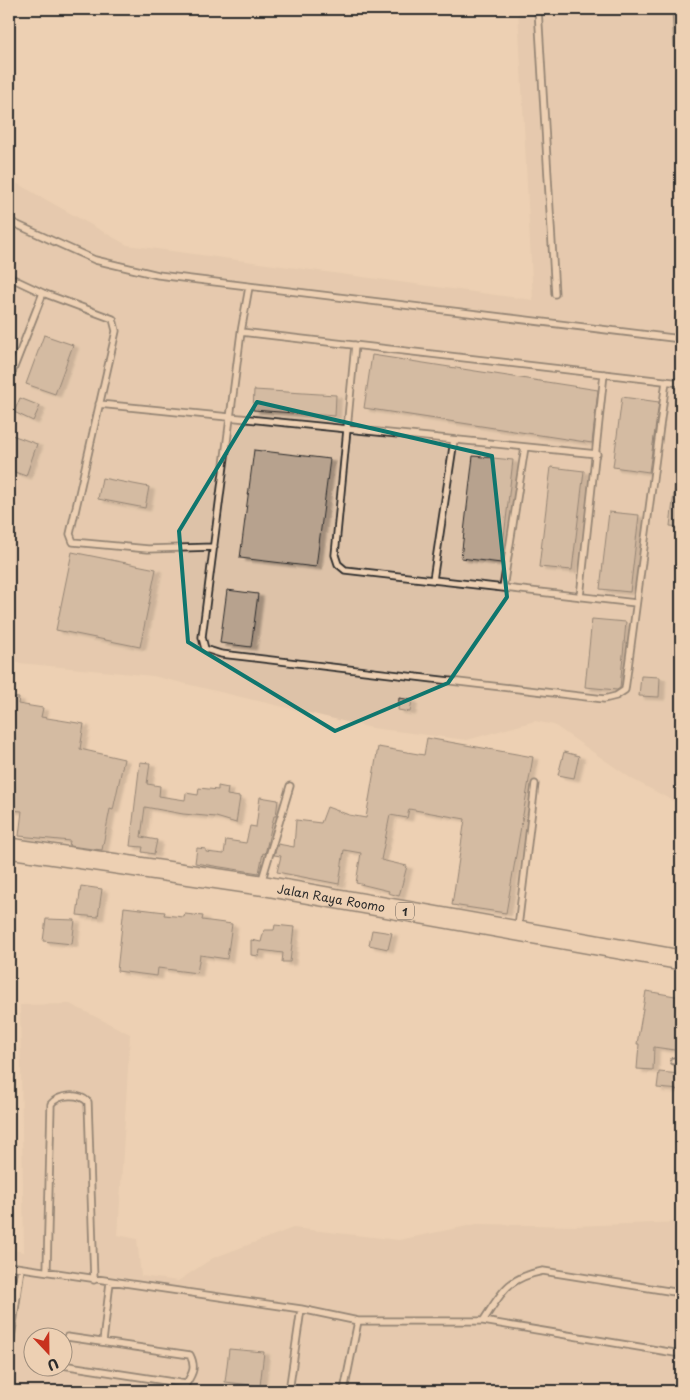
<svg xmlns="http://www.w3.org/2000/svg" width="690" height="1400" viewBox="0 0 690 1400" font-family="'Playpen Sans',sans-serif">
  <defs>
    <filter id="shadow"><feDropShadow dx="5.5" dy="3" stdDeviation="1" flood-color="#0004"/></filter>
  </defs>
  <rect width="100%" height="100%" fill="#edd0b3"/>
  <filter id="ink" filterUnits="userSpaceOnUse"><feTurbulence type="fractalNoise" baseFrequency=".02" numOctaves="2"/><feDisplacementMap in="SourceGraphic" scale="10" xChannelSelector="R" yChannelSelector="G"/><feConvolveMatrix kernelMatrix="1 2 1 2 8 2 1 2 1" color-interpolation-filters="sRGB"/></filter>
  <g filter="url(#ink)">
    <path fill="#ddc2a8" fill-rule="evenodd" d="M 518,9 L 681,9 L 681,694 L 678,712 L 679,804 L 632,779 L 554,725 L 535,721 L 467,740 L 372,728 L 153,676 L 9,662 L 9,179 L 127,245 L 533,300 Z
      M 70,1004 L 130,1034 L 118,1235 L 137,1239 L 141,1276 L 178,1281 L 213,1258 L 293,1228 L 399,1240 L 477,1224 L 574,1226 L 681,1222 L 681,1391 L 9,1391 L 9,1249 L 24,1252 L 20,1005 ZM 32,1338 L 62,1338 L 62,1368 L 32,1368 Z"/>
    <path fill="#b7a28e" stroke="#2b2b2b" filter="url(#shadow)" d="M 672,9 L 681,9 L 681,47 L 674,48 Z
      M 44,335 L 73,345 L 55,394 L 26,384 Z
      M 372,355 L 598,390 L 592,443 L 364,408 Z
      M 254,390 L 336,395 L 335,416 L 253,410 Z
      M 622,397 L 659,402 L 649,472 L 613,467 Z
      M 20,398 L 40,406 L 33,421 L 14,412 Z
      M 9,434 L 37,444 L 26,476 L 9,470 Z
      M 254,450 L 330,459 L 316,567 L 240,558 Z
      M 473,456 L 513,460 L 501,563 L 461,558 Z
      M 551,467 L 584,471 L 572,570 L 539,567 Z
      M 102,478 L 149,487 L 145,508 L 98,499 Z
      M 675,485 L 681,485 L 681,527 L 670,526 Z
      M 609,512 L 639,515 L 630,592 L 600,589 Z
      M 72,552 L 156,569 L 140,647 L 56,630 Z
      M 227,590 L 258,594 L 251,647 L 220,643 Z
      M 592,619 L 626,622 L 620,688 L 617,690 L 585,687 Z
      M 641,676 L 660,677 L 659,697 L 639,696 Z
      M 9,697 L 19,698 L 18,704 L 43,708 L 41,717 L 84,724 L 80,749 L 124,759 L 113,810 L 110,809 L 102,850 L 69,846 L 70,841 L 19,836 L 22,811 L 9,810 Z
      M 399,698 L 412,700 L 410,712 L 398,710 Z
      M 427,738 L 533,757 L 506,913 L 452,905 L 465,819 L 409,809 L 407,818 L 390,815 L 381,860 L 407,866 L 399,896 L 388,893 L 389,891 L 356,883 L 361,853 L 344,850 L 339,884 L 277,872 L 281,856 L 274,855 L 278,844 L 294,847 L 296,820 L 321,823 L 327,807 L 349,815 L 366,818 L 378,747 L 424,755 Z
      M 564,752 L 579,756 L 574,778 L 558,775 Z
      M 140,762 L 150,763 L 147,784 L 160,786 L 159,796 L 185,800 L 186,793 L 198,795 L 199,788 L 218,790 L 218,786 L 228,788 L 227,795 L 240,797 L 236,823 L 216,817 L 183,814 L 145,807 L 141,837 L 157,840 L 154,854 L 142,852 L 143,847 L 130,846 Z
      M 260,797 L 278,800 L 276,816 L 274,816 L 265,854 L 263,853 L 259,873 L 195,863 L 197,848 L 206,849 L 206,852 L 224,854 L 226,840 L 246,843 L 250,826 L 256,827 Z
      M 81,886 L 102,889 L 98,917 L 77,915 Z
      M 124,907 L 165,912 L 164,915 L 184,917 L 185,914 L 203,916 L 202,920 L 232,924 L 227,959 L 200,955 L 197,973 L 158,968 L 157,976 L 117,971 Z
      M 46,919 L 75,920 L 72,944 L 43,941 Z
      M 275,925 L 294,927 L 290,962 L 282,962 L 283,953 L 260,950 L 259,956 L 251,955 L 251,940 L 261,942 L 264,930 L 274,930 Z
      M 372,930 L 392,933 L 388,949 L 369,945 Z
      M 646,991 L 681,997 L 681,1051 L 654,1047 L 653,1070 L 637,1069 L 639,1044 L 637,1044 Z
      M 659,1072 L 681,1074 L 681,1090 L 657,1088 Z
      M 229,1349 L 264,1352 L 260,1386 L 225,1382 Z"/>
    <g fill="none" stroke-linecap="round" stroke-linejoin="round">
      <g stroke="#2b2b2b" stroke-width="9">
        <path id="service" d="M 538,9 L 555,294
          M 9,221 L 95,260 L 158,275 L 681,339
          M 9,277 L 43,293 L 113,319 L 116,331 L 70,534 L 73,542 L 148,549 L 214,547
          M 249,287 L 241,332 L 202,637 L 205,649 L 221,654 L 604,699 L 616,696 L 625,690 L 666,381
          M 241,332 L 681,383
          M 355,345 L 335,555 L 338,564 L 345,570 L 636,603
          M 9,380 L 43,293
          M 99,404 L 597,454
          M 433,580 L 454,440
          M 503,588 L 525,447
          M 580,597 L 604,374
          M 261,883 L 290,786
          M 518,927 L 535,784
          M 674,1061 L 681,1062
          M 9,1266 L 301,1309 L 358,1321 L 483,1321 C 502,1292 507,1278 543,1271 L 681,1293
          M 47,1270 L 51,1104 C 59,1094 79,1093 88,1102 L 94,1280
          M 483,1321 L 681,1354
          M 103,1342 L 110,1282
          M 62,1344 L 67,1337 L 190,1355 C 196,1367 193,1373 186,1384 L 62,1365
          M 9,1352 L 21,1268
          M 289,1391 L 301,1309
          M 344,1391 L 358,1321"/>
      </g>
      <g stroke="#2b2b2b" stroke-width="22">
        <g id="trunk">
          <path id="s1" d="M 9,848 L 260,885 L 681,960"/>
        </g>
      </g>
      <use href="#service" stroke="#edd0b3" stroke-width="5.5"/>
      <use href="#trunk" stroke="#edd0b3" stroke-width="19"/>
    </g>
  </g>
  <path d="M0 0H690V1400H0ZM 257,402 L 492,456 L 507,597 L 448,683 L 335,731 L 188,642 L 179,531 Z" fill="#edd0b3" fill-opacity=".55" fill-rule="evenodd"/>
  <path fill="none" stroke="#0f766e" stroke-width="4" stroke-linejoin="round" d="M 257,402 L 492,456 L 507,597 L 448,683 L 335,731 L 188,642 L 179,531 Z"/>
  <g text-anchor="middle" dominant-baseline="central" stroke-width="4" stroke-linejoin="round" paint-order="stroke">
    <rect fill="#edd0b3" stroke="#655c54" stroke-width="1" x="396" y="902.5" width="18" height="17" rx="4"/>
    <g font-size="11" font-weight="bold" fill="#2b2b2b">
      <text x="405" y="911">1</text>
    </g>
    <g font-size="12" fill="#2b2b2b" stroke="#edd0b3">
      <text stroke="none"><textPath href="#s1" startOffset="326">Jalan Raya Roomo</textPath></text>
    </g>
  </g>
  <rect width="690" height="1400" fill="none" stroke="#edd0b3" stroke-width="30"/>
  <rect x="15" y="15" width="660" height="1370" fill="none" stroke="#2b2b2b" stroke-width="2" filter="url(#ink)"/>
  <g transform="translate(48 1352) rotate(158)"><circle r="24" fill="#edd0b3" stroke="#9f8e7d"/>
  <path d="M0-4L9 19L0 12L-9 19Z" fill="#c8321e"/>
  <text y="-8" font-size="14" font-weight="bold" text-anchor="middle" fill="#2b2b2b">U</text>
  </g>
</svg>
